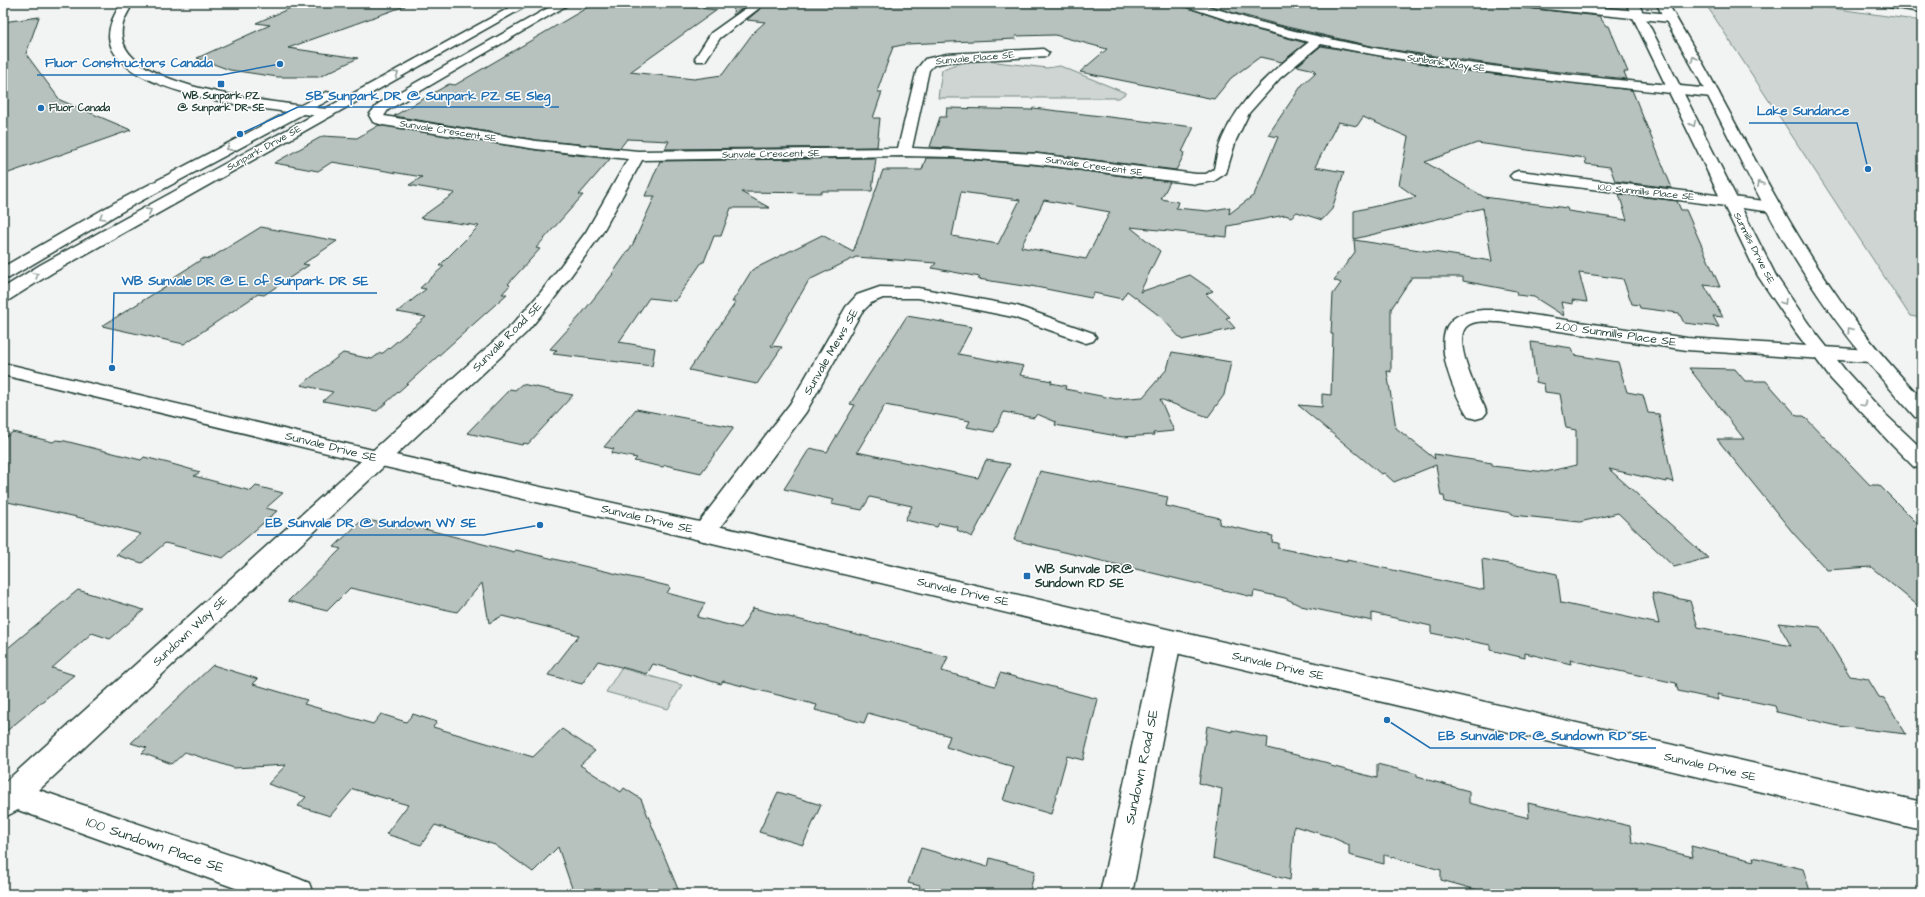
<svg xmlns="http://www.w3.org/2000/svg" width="1925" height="897" viewBox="0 0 1925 897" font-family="'Architects Daughter',sans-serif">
  <rect width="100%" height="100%" fill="#f2f3f3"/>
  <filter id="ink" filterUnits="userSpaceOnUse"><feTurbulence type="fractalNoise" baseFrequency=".025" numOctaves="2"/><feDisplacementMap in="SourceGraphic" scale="8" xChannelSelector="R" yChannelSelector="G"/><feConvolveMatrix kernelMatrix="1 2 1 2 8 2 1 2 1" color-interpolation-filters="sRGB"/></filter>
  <g filter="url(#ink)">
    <path fill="#ced5d3" stroke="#768984" d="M 1705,3 L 1796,3 L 1922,21 L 1922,318 L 1910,316 Z
      M 988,61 L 1047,68 L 1060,66 L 1126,93 L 1119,98 L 938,98 L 942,70 C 955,62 972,62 988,61 Z
      M 621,668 L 682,685 L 668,709 L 606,692 Z"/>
    <path fill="#b7c1bd" stroke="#1f3d34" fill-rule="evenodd" d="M 302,3 L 404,3 L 405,6 L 288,48 L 358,58 L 319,77 L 278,77 L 230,70 L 197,58 L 270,25 L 256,23 Z
      M 595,3 L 654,3 L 717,10 L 630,72 L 694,79 L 722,75 L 753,33 L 765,22 L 747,20 L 767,3 L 1179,3 L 1182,6 L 1246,27 L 1306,43 L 1282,62 L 1260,57 L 1231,78 L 1214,99 L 1080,72 L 1107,49 L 1055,35 L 1015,36 L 1016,39 L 907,44 L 893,47 L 878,89 L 878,92 L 882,92 L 873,118 L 880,118 L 877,147 L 665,149 L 669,141 L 627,139 L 620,148 L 536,140 L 394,116 L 449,84 L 455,85 Z
      M 734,3 L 750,3 L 733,15 Z
      M 1197,3 L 1510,3 L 1517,7 L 1599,16 L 1606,26 L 1609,26 L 1628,72 L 1624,72 L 1627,79 L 1504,66 L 1380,48 L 1287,27 Z
      M 39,17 L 26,54 L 60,100 L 131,130 L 3,175 L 3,22 Z
      M 1321,46 L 1467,71 L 1632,90 L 1672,188 L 1615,181 L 1610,167 L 1586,164 L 1585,158 L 1477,143 L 1425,162 L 1484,197 L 1567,208 L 1568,211 L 1627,220 L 1619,194 L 1677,201 L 1681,210 L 1686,210 L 1720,287 L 1704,285 L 1723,317 L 1713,316 L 1719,327 L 1684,323 L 1679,313 L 1640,308 L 1639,305 L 1632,304 L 1623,279 L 1579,273 L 1587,302 L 1572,300 L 1573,304 L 1561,302 L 1564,316 L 1534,297 L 1517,295 L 1516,291 L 1463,281 L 1463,277 L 1412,277 L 1391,309 L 1391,372 L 1387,371 L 1396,428 L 1435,459 L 1434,454 L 1492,463 L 1492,466 L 1546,472 L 1576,465 L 1576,430 L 1566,428 L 1560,394 L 1545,392 L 1544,384 L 1536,382 L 1531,342 L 1572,348 L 1574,355 L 1618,362 L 1627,392 L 1643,395 L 1648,413 L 1659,414 L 1673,482 L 1666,480 L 1666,482 L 1609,469 L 1708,558 L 1674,567 L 1618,513 L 1580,522 L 1513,515 L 1512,513 L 1445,502 L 1444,496 L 1441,496 L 1436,465 L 1394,482 L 1384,473 L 1381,474 L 1298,405 L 1322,407 L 1322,394 L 1331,395 L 1333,334 L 1331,334 L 1333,294 L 1341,283 L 1334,280 L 1355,252 L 1354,240 L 1492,261 L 1483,208 L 1354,239 L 1354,211 L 1416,197 L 1399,185 L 1408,137 L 1363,117 L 1357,126 L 1338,122 L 1315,167 L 1344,172 L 1332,209 L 1322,220 L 1297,212 L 1291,217 L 1285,215 L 1228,226 L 1227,237 L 1130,227 L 1160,251 L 1140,292 L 1190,275 L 1213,291 L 1206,294 L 1230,317 L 1226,318 L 1235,328 L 1182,340 L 1161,317 L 1127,291 L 1122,299 L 1094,293 L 1091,298 L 1031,286 L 1030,287 L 978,279 L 980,277 L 932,268 L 936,263 L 856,257 L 809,280 L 771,346 L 782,347 L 757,384 L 689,370 L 736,302 L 732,302 L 752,270 L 822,235 L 853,252 L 883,170 L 922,170 L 926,158 L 953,158 L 1037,165 L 1170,182 L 1161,199 L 1178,202 L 1176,208 L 1208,211 L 1230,207 L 1229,214 L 1254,195 L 1278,137 L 1268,135 L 1302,85 L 1316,72 L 1313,72 L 1315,70 L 1297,66 ZM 961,192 L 1020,200 L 998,244 L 952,236 ZM 1044,200 L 1110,212 L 1086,259 L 1021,247 Z
      M 947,108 L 1032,110 L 1033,108 L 1194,127 L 1182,152 L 1184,152 L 1183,157 L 1176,170 L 1037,153 L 930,147 L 940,117 L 946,117 Z
      M 379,125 L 536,150 L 610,159 L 579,195 L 583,195 L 536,248 L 540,249 L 508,284 L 510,285 L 502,294 L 507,294 L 377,411 L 323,401 L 333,392 L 301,385 L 343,353 L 372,359 L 380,353 L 383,353 L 426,317 L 397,312 L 426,289 L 420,288 L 444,266 L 439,266 L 479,226 L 420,218 L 455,193 L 409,185 L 422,177 L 332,162 L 318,171 L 274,163 L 323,136 L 357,138 Z
      M 876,158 L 872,191 L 822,191 L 822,193 L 741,192 L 770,208 L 731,208 L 721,236 L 714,236 L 704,262 L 702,262 L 675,301 L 649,298 L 619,342 L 655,348 L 652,366 L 553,354 L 557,350 L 550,349 L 580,316 L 613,274 L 612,274 L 633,244 L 655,196 L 645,196 L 660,161 Z
      M 261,227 L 337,241 L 303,264 L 309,265 L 264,295 L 258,294 L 184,344 L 102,326 L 179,278 L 174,277 L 204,258 L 209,259 Z
      M 907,316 L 972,327 L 958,354 L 1024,366 L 1020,375 L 1052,381 L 1051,383 L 1066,386 L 1065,389 L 1116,399 L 1143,397 L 1167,369 L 1172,352 L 1231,362 L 1224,395 L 1208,417 L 1160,399 L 1174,431 L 1153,433 L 1154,435 L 1123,437 L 1055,425 L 1056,422 L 1037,414 L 1034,418 L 1004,412 L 994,432 L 967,427 L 970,421 L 885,405 L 857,452 L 978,478 L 986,460 L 1010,464 L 972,537 L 957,530 L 958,527 L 939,523 L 937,527 L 905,520 L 912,506 L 870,497 L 862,510 L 831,504 L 834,500 L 784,489 L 810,448 L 827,452 L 855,405 L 850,404 Z
      M 1689,368 L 1735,369 L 1745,381 L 1766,381 L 1797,416 L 1804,416 L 1870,485 L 1879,485 L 1922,528 L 1922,609 L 1871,567 L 1827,570 L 1794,534 L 1717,439 L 1744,439 Z
      M 522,384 L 573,395 L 528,444 L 524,443 L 522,445 L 467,433 L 510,389 L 515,390 Z
      M 636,409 L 733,427 L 733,429 L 701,473 L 665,465 L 663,467 L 634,461 L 637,458 L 611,453 L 614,449 L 604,447 Z
      M 13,432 L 53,442 L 56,440 L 65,441 L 141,460 L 144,457 L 172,464 L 200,472 L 194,476 L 251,491 L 256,486 L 283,493 L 266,508 L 277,511 L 223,558 L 165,543 L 142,563 L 116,555 L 141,534 L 77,517 L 3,501 L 3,439 Z
      M 1040,471 L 1168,497 L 1166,506 L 1220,518 L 1219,524 L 1273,536 L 1272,542 L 1278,543 L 1278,548 L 1347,562 L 1347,560 L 1484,590 L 1482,559 L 1520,566 L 1557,574 L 1561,603 L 1659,624 L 1652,593 L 1690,601 L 1698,627 L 1791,646 L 1778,623 L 1820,627 L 1850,676 L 1868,679 L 1879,697 L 1884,698 L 1906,734 L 1838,726 L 1777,712 L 1775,706 L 1717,694 L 1719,700 L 1678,691 L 1676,683 L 1628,673 L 1570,660 L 1571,664 L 1525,653 L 1525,658 L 1490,650 L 1490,645 L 1431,633 L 1431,626 L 1372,613 L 1372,621 L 1301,606 L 1285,598 L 1254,591 L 1253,597 L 1014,540 Z
      M 363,519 L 410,529 L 413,526 L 514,552 L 516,550 L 668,586 L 670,588 L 667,593 L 705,603 L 697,617 L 741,628 L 753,608 L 948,657 L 942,671 L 995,686 L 1000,673 L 1098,699 L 1083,760 L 1067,756 L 1051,814 L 1003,800 L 1014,767 L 946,747 L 950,736 L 868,713 L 864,723 L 815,710 L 817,705 L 723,681 L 721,684 L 653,664 L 647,674 L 598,661 L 582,684 L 548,675 L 579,635 L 502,616 L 489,623 L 482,583 L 457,612 L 350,588 L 327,611 L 288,601 L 341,549 L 334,547 Z
      M 78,590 L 144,610 L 110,639 L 92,633 L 52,668 L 74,675 L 3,734 L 3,652 Z
      M 213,665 L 258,679 L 253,684 L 307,700 L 304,704 L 373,724 L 381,714 L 406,722 L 413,714 L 437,722 L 433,727 L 533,757 L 562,729 L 595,751 L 580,765 L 621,792 L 624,788 L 641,799 L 680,894 L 574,894 L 558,847 L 533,872 L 495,845 L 435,825 L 421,845 L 386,834 L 408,805 L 353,789 L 330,816 L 298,806 L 306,797 L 268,784 L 286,765 L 234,768 L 185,752 L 172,764 L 142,753 L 147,748 L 131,743 Z
      M 1207,726 L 1232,732 L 1232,730 L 1268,738 L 1267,748 L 1313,759 L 1328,763 L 1331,766 L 1377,778 L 1377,764 L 1417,774 L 1417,777 L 1469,791 L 1469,803 L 1529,818 L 1528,803 L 1630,826 L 1632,842 L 1693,857 L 1691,846 L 1754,861 L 1753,857 L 1803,869 L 1811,894 L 1492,894 L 1441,880 L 1441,870 L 1384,855 L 1384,864 L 1349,855 L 1349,845 L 1329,836 L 1294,826 L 1290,880 L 1263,873 L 1213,858 L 1222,789 L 1199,783 Z
      M 778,792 L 821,805 L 803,845 L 759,832 Z
      M 921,848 L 988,867 L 990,858 L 1035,871 L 1029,894 L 917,894 L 920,886 L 908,883 Z"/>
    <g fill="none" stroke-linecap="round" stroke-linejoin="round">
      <g stroke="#1f3d34" stroke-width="3">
        <path id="minor" d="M 121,3 L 133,3 C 127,14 120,24 122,37 C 129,91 283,102 326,109 L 331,110 L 333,113 L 331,116 L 326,117 C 280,110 114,98 109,37 C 109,23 115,14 121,3 Z
          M 557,3 L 571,3 L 388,110 L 384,116 L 536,141 L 638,151 L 898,148 L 917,69 L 925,59 L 947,54 L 1043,49 L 1049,53 L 1047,56 L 947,62 L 934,65 L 929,70 L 912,148 L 1037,154 L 1196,174 L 1206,174 L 1214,169 C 1216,159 1218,148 1222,139 C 1240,97 1274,69 1309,42 L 1246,26 L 1182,5 L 1180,3 C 1207,3 1230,14 1256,21 C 1297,32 1338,41 1380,49 C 1489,69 1601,78 1712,89 L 1717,90 L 1719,93 L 1717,96 L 1712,97 C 1581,84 1450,71 1321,44 L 1280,78 L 1249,113 L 1236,140 L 1226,173 L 1214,181 L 1196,184 L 1037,164 L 953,157 L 904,156 L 642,160 L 602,233 L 553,300 L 527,332 L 39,790 L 297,878 L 309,883 L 313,894 L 252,894 L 18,810 L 3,818 L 3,784 L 513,324 L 541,292 L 586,232 L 628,159 L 536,149 L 383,125 L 373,122 L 369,115 L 378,104 Z
          M 753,3 L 766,3 L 720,38 L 705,61 L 697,61 L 695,58 L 711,33 Z
          M 1511,3 L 1552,3 L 1670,14 L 1676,18 L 1670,22 L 1517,6 Z
          M 1876,3 L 1905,3 L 1922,6 L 1922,12 L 1882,6 Z
          M 1518,171 L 1773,202 L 1779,204 L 1781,207 L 1779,210 L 1773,212 L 1513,179 L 1510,176 L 1513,173 Z
          M 880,287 L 918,288 L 1017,306 L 1093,333 L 1096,337 L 1093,341 L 1086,343 L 1013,317 L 918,298 L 883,298 L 871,303 L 861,313 L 806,412 L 712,538 L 704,541 L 696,538 L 692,532 L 696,526 L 790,404 L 846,307 L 857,295 Z
          M 1483,310 L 1499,310 L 1687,338 L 1870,350 L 1877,352 L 1880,356 L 1877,360 L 1870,362 L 1687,350 L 1499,322 C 1489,322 1474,319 1466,327 C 1452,342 1479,396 1487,412 L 1483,417 L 1476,419 L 1469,417 C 1455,397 1431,341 1451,321 C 1458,313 1472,311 1483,310 Z
          M 1168,630 L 1177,634 L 1181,641 L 1132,894 L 1100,894 L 1155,641 L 1159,634 Z"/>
      </g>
      <g stroke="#1f3d34" stroke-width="3">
        <path id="tertiary" d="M 518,3 L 532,3 L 52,273 L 9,300 L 3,302 L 3,288 L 40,265 Z
          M 1626,3 L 1638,3 L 1776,276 L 1808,323 L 1845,370 L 1885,414 L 1922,449 L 1922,469 L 1914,467 L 1892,445 L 1831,379 L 1795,331 L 1758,276 Z
          M 1656,3 L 1668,3 C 1682,30 1699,55 1713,82 C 1752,154 1789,227 1836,294 C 1861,332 1891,366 1922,399 L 1922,419 L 1915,417 C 1869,366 1828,314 1793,256 C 1758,199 1730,138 1699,79 C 1686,54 1670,29 1656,3 Z
          M 326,92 L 331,93 L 333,96 L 331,99 L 128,208 L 9,278 L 3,279 L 3,267 L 116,202 Z
          M 3,363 L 377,451 L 704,523 L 1922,802 L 1922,830 L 704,541 L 377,465 L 3,375 Z"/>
      </g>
      <use href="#minor" fill="#fff" fill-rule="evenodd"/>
      <use href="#tertiary" fill="#fff" fill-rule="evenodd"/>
    </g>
    <defs><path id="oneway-chevron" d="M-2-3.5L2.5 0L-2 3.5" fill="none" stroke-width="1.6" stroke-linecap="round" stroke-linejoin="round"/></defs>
    <g stroke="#8f9e9a">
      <use href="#oneway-chevron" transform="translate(1694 59) rotate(-120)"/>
      <use href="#oneway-chevron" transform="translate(396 74) rotate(-29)"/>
      <use href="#oneway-chevron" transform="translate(1693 124) rotate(63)"/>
      <use href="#oneway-chevron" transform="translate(229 148) rotate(152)"/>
      <use href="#oneway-chevron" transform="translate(1760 184) rotate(-118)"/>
      <use href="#oneway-chevron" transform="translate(149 211) rotate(-29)"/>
      <use href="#oneway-chevron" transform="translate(102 217) rotate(150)"/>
      <use href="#oneway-chevron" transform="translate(36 275) rotate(-32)"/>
      <use href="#oneway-chevron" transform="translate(1784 302) rotate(58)"/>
      <use href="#oneway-chevron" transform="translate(1850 330) rotate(-127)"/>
      <use href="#oneway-chevron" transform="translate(1864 404) rotate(47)"/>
    </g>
  </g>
  <g fill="#1f6fb2" stroke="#fff" stroke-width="1.5">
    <rect x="217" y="80" width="8" height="8" rx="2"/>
    <circle cx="41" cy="108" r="4"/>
    <rect x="1023" y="572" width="8" height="8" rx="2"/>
  </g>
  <g text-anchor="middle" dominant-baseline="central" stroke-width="3" stroke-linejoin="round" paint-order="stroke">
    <g font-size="10" fill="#1f3d34" stroke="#fff">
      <text transform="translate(975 58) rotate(-5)">Sunvale Place SE</text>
      <text transform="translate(1446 63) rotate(8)">Sunbank Way SE</text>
      <text transform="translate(448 131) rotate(9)">Sunvale Crescent SE</text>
      <text transform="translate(264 148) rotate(-29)">Sunpark Drive SE</text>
      <text transform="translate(771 154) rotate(-1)">Sunvale Crescent SE</text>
      <text transform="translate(1094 166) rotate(8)">Sunvale Crescent SE</text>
      <text transform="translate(1646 192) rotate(6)">100 Sunmills Place SE</text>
      <text transform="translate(1754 248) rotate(63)">Sunmills Drive SE</text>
    </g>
    <g font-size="10" font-weight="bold" fill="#1f3d34" stroke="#fff">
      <text x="221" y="96">WB Sunpark PZ<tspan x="221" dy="12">@ Sunpark DR SE</tspan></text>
      <text x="49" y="108" text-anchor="start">Fluor Canada</text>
    </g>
    <g font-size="12" fill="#1f3d34" stroke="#fff">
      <text transform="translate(1616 334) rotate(8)">200 Sunmills Place SE</text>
      <text transform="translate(507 337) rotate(-45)">Sunvale Road SE</text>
      <text transform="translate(831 352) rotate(-60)">Sunvale Mews SE</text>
      <text transform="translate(331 447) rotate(14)">Sunvale Drive SE</text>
      <text transform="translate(647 519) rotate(13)">Sunvale Drive SE</text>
      <text transform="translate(963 592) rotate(13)">Sunvale Drive SE</text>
      <text transform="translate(190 631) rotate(-43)">Sundown Way SE</text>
      <text transform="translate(1278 666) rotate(13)">Sunvale Drive SE</text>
      <text transform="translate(1710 767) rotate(13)">Sunvale Drive SE</text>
    </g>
    <g font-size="12" font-weight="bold" fill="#1f3d34" stroke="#fff" text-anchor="start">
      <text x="1035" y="569">WB Sunvale DR@<tspan x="1035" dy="14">Sundown RD SE</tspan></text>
    </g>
    <g font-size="14" fill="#1f3d34" stroke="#fff">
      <text transform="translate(1142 767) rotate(-78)">Sundown Road SE</text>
      <text transform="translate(155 845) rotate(19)">100 Sundown Place SE</text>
    </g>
  </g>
  <path fill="none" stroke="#1f6fb2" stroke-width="1.5" d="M280 64L221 75H37M240 134L298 107H559M1868 169L1857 123H1749M112 368L114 293H377M540 525L484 535H257M1387 720L1430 748H1656"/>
  <g fill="#1f6fb2" stroke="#fff" stroke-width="1.5">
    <circle cx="280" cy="64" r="4"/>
    <circle cx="240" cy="134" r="4"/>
    <circle cx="1868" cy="169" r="4"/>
    <circle cx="112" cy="368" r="4"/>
    <circle cx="540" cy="525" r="4"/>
    <circle cx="1387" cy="720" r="4"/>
  </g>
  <g font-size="13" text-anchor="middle" font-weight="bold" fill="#1f6fb2" stroke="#fff" stroke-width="3" stroke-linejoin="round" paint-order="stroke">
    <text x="129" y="67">Fluor Constructors Canada</text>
    <text x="428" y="100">SB Sunpark DR @ Sunpark PZ SE Sleg</text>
    <text x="1803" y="115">Lake Sundance</text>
    <text x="245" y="285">WB Sunvale DR @ E. of Sunpark DR SE</text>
    <text x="371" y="527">EB Sunvale DR @ Sundown WY SE</text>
    <text x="1543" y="740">EB Sunvale DR @ Sundown RD SE</text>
  </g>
  <rect width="1925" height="897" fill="none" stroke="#fff" stroke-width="16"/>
  <rect x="8" y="8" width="1909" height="881" fill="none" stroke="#1f3d34" stroke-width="1.5" filter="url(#ink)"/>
</svg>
